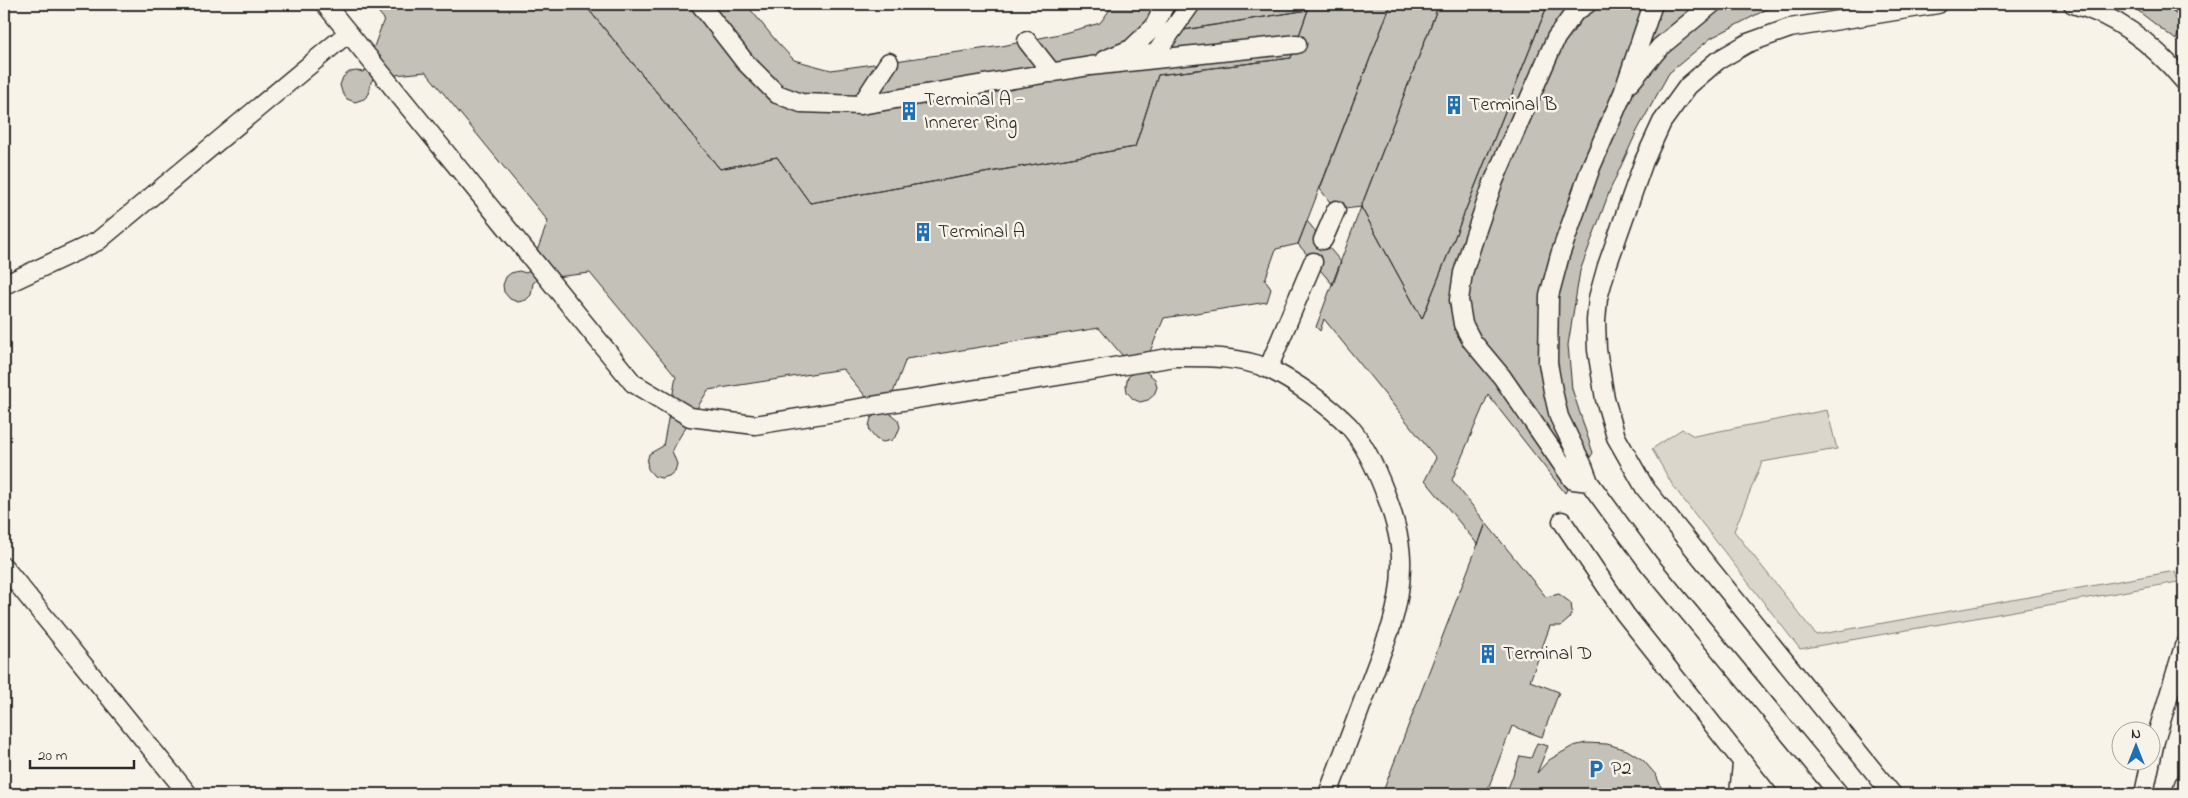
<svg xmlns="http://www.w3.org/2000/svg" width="2188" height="798" viewBox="0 0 2188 798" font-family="'Indie Flower',sans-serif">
  <rect width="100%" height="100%" fill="#f7f3e8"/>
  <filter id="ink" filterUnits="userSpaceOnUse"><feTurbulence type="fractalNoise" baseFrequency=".02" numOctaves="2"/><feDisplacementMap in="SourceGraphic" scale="10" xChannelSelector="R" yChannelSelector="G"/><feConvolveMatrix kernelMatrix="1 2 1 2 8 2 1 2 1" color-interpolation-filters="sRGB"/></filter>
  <g filter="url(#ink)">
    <path fill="#dad6cc" stroke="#82807c" d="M 1827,410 L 1837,449 L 1762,462 L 1734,531 L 1816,635 L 2175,571 L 2178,582 L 1800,649 L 1673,486 L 1652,449 L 1682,429 L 1694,436 Z"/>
    <path fill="#c4c1b9" stroke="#2b2b2b" d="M 372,4 L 584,4 L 720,169 L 777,157 L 810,203 L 1135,147 L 1158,75 L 1291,58 L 1308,10 L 1165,33 L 1178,4 L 1391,4 L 1298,244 L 1276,249 L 1265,280 L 1271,289 L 1267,302 L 1164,318 L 1144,366 L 1145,371 L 1155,379 L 1157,387 L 1154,395 L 1148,400 L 1140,402 L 1133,399 L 1127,392 L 1126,385 L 1128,377 L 1133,373 L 1133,368 L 1099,328 L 906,359 L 887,408 L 888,412 L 898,420 L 900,427 L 897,435 L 892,440 L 883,442 L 876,439 L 870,432 L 869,426 L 871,418 L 877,413 L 876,409 L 843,369 L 708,390 L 673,448 L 672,451 L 677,464 L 675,471 L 669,476 L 661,478 L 654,476 L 648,469 L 647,462 L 649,454 L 663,446 L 676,377 L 590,273 L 538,279 L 533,283 L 531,295 L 526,300 L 518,302 L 510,299 L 504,292 L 503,285 L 506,277 L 511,273 L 519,271 L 526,273 L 530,270 L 548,221 L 426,72 L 374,77 L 371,82 L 369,94 L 364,99 L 355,102 L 347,99 L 342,92 L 340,85 L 343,77 L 349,72 L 357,71 L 363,72 L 366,69 L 384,19 Z
      M 584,4 L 746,4 L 777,42 L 794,60 L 831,70 L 1002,46 L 1064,33 L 1100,23 L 1114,4 L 1178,4 L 1165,33 L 1308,10 L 1291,58 L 1158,75 L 1135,147 L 810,203 L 777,157 L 720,169 Z
      M 1391,4 L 1439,4 L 1361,207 L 1336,210 L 1320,189 Z
      M 1439,4 L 1548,4 L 1422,319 L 1361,207 Z
      M 1548,4 L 1777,4 L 1711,38 L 1669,73 L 1637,131 L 1610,190 L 1580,271 L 1568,345 L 1572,389 L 1593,453 L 1565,493 L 1488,395 L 1452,480 L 1486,523 L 1478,545 L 1425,480 L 1436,458 L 1324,319 L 1320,331 L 1316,327 L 1361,207 L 1422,319 Z
      M 2129,4 L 2184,4 L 2184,19 L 2176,40 Z
      M 1307,221 L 1341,262 L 1333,285 L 1298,244 Z
      M 1486,523 L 1546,597 L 1559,594 L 1571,603 L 1572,611 L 1569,619 L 1561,626 L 1550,626 L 1530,681 L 1559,692 L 1542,737 L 1512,726 L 1486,794 L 1382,794 Z
      M 1537,743 L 1548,746 L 1537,773 L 1549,760 L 1573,746 L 1586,743 L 1607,744 L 1627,750 L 1643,760 L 1656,775 L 1664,794 L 1506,794 L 1520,756 L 1531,758 Z"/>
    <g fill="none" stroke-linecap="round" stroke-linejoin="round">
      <g stroke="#2b2b2b" stroke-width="21">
        <path id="lane" d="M 325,4 L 633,383 L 690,417 L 755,425 L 1175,357 C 1206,357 1239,356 1269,369 C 1294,381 1330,406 1349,426 C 1374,455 1403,528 1401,567 C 1401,588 1397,607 1391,627 L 1328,794
          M 700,4 L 745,62 L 777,94 L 801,103 L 861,105 L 1090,66 L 1297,44
          M 1587,4 L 1575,12 L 1556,38 L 1527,104 L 1493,183 L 1475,235 L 1463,273 L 1459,300 L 1463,324 L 1472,341 L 1502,377 L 1573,480 L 1589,482
          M 1653,4 L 1623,93 L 1591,167 L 1560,255 L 1549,296 L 1548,363 L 1553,391 L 1559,417 L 1583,466 L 1589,482 L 1649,564 L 1839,794
          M 2073,4 C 2118,16 2155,46 2184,81
          M 2179,4 L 2184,7
          M 1027,41 L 1052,73
          M 1140,56 L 1156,53 L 1191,4
          M 1104,60 L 1131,49 L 1154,27 L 1165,4
          M 1630,83 L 1660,47 L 1712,4
          M 861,105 L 889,62
          M 1323,240 L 1336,210
          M 4,285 L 98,241 L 348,33
          M 1268,369 L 1313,262
          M 1562,521 L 1625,614 L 1768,794
          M 4,567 L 188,794
          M 1739,794 L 1742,764
          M 1892,794 L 1645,488 L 1616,437 L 1605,399 L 1597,350 L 1596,321 L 1598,298 L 1607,266 L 1644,161 L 1662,122 L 1688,86 L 1717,61 L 1748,43 L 1790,28 L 1938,4
          M 2144,794 L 2155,741 L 2184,646
          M 2182,794 L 2184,784"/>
      </g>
      <use href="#lane" stroke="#f7f3e8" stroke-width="18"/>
    </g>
  </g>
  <defs>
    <g id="building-bare" transform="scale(1.5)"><path d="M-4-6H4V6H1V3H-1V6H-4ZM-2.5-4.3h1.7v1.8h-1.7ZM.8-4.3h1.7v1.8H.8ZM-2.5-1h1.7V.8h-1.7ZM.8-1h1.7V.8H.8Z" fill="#1f6fb2" stroke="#f7f3e8" stroke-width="2.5" paint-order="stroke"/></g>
    <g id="parking-bare" transform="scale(1.5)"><path d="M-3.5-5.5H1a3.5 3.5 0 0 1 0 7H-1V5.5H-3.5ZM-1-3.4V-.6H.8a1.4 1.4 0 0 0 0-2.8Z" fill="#1f6fb2" stroke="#f7f3e8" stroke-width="2.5" paint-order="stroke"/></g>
  </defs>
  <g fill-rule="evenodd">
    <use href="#building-bare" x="1454" y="105"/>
    <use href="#building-bare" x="909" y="111"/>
    <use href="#building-bare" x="923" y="232"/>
    <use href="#building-bare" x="1488" y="654"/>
    <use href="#parking-bare" x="1596" y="769"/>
  </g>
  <g text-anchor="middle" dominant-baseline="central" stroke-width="5" stroke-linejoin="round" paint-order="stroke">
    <g font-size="20" fill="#2b2b2b" stroke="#f7f3e8" text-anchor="start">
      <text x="924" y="100">Terminal A -<tspan x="924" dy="23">Innerer Ring</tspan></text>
      <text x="1469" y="105">Terminal B</text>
      <text x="938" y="232">Terminal A</text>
      <text x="1503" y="654">Terminal D</text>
      <text x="1611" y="769">P2</text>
    </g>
  </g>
  <rect width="2188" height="798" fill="none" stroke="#f7f3e8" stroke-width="20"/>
  <rect x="10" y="10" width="2168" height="778" fill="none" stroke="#2b2b2b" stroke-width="2" filter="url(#ink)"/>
  <g transform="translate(2136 746)"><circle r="24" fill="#f7f3e8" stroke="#a5a39c"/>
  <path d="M0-4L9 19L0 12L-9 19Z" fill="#1f6fb2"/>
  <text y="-8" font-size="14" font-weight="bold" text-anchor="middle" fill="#2b2b2b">N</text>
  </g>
  <path d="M30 760v8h104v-8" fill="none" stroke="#2b2b2b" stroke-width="2.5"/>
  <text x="38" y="760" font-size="15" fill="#2b2b2b" stroke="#f7f3e8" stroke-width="4" paint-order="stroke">20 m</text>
</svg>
